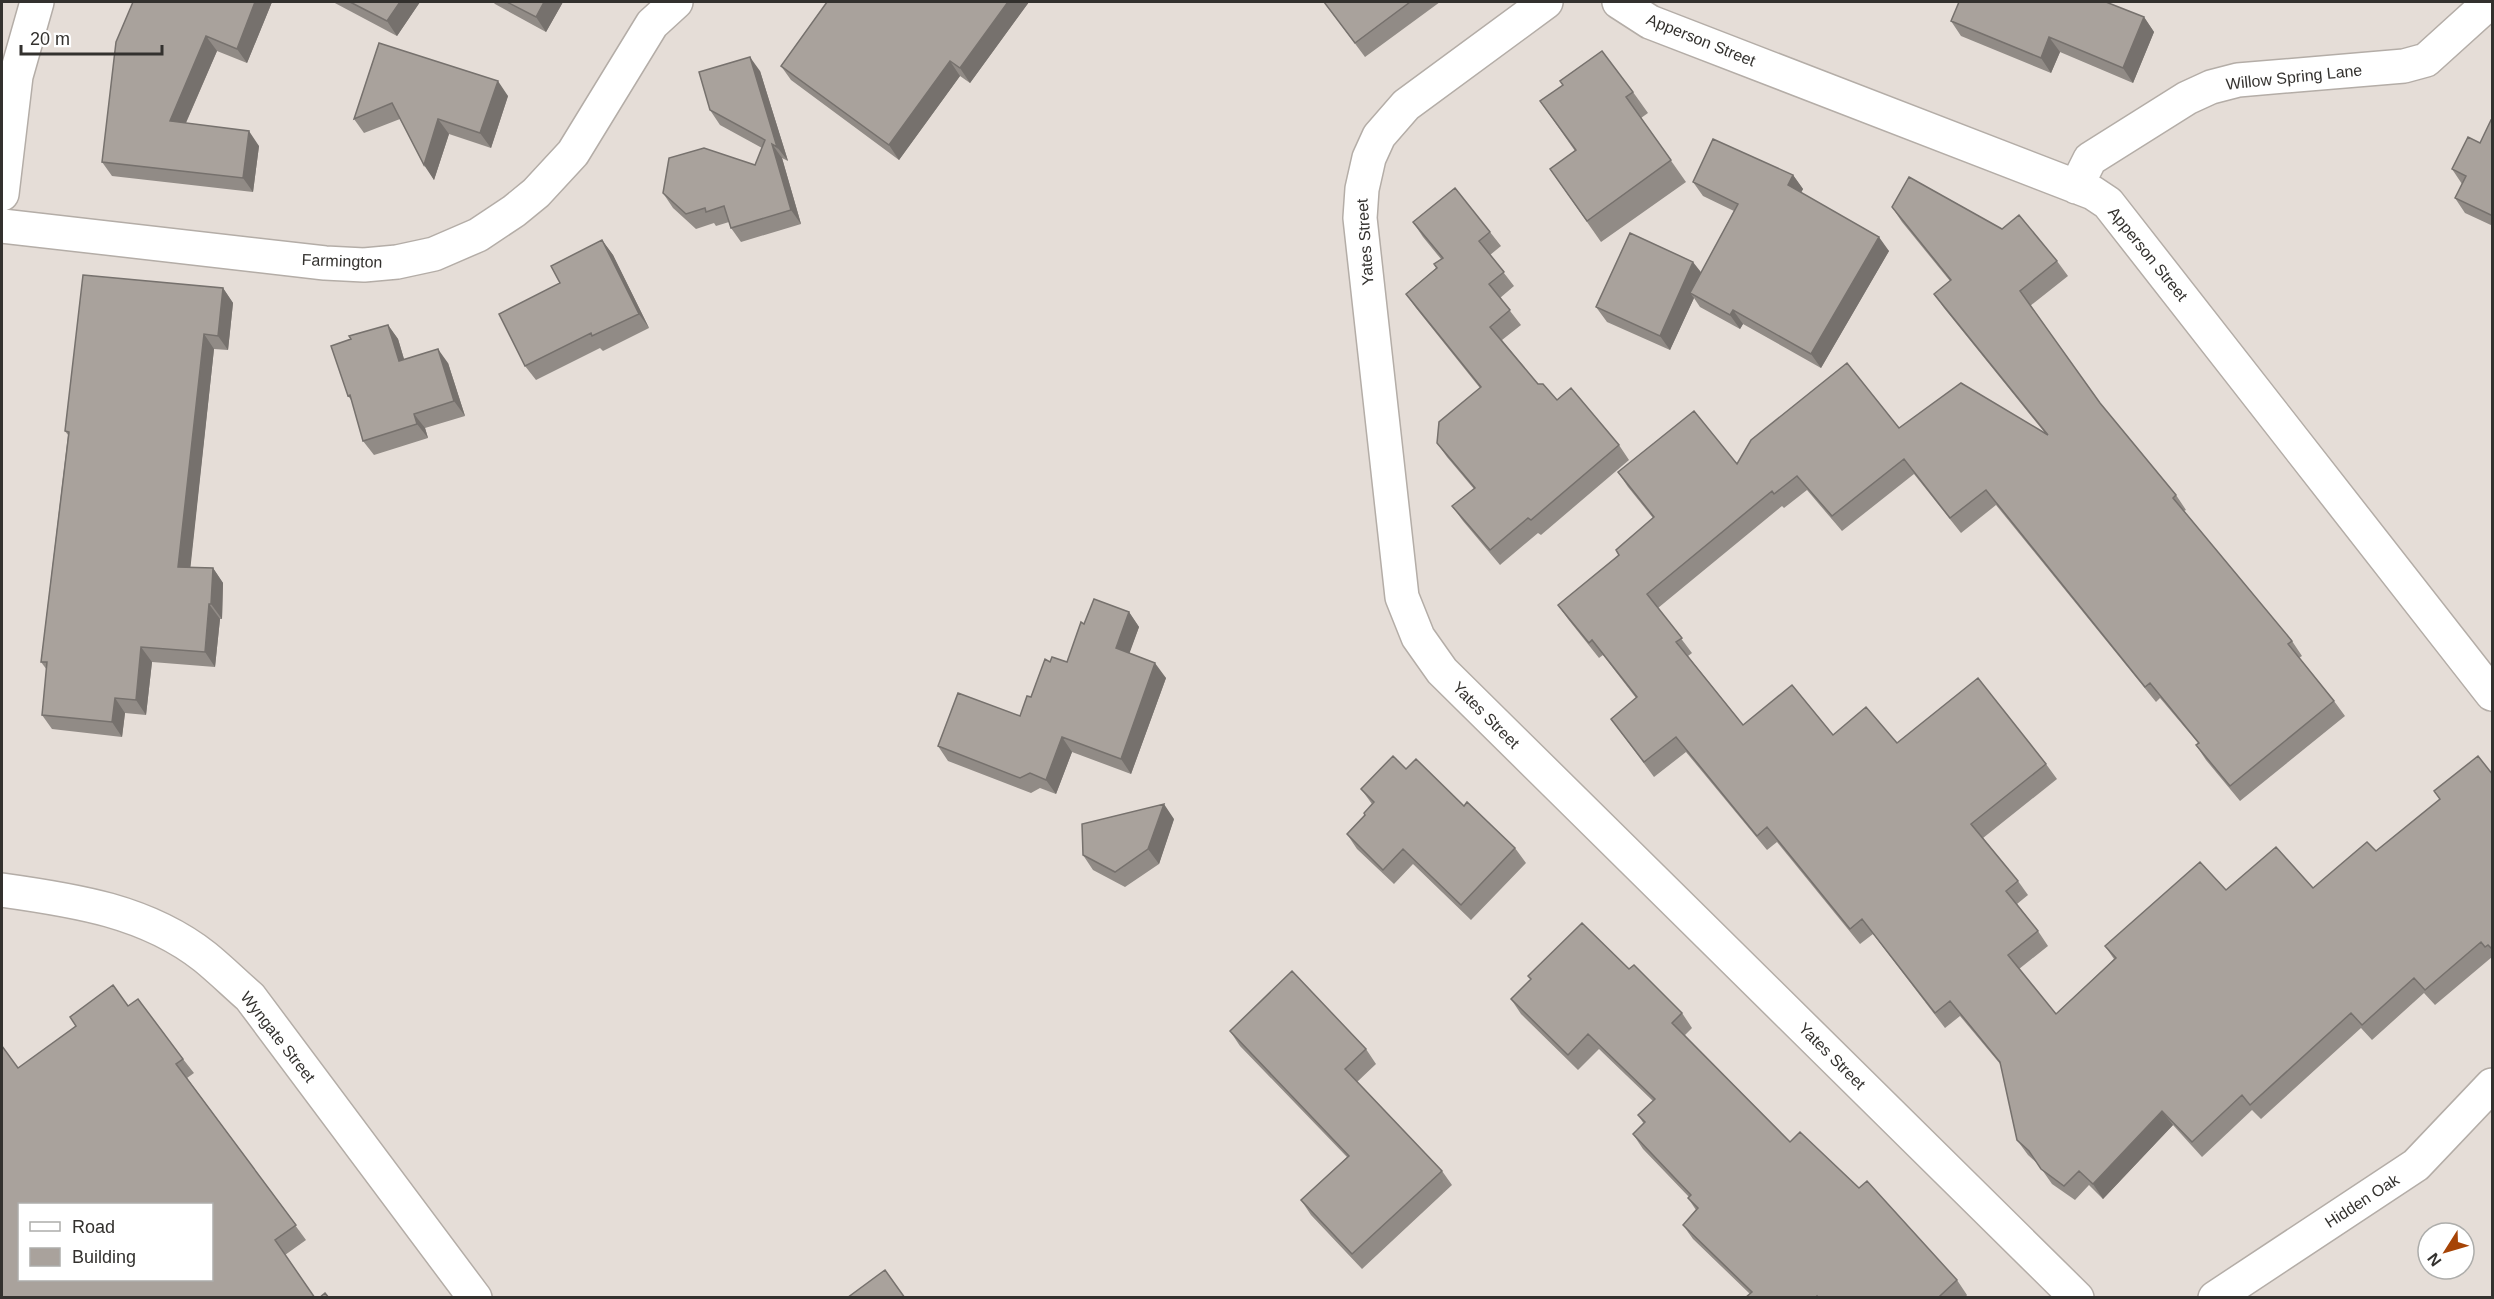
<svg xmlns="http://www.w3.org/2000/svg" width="2494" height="1299" viewBox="0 0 2494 1299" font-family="Helvetica,sans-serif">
  <rect width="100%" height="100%" fill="#e5ddd7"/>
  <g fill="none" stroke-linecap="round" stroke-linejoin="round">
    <g stroke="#b4ada7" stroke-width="36">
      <path id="minor" d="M 1546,2 L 1406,105 L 1379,136 L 1369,158 L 1362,189 L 1360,218 L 1402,597 L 1418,637 L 1442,671 L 2077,1298
        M 1619,2 L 1650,22 L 2093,193 L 2108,203 L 2492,694
        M 2076,187 L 2090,159 L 2187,98 L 2211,87 L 2238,80 L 2404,66 L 2426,60 L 2490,2
        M 2,194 L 16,76 L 37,2
        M 2,226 L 325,263 L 364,265 L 397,262 L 434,254 L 478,235 L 514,211 L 536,193 L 573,153 L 652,24 L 676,2
        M 2,890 C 74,900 147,911 205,957 C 221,970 235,984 250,997 L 475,1298
        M 2215,1298 L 2416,1165 L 2492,1085"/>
    </g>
    <use href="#minor" stroke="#fff" stroke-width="33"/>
  </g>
  <path fill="#918b86" d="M 133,2 L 272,2 L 247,63 L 217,51 L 186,123 L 259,146 L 253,192 L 112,176 L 102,162 Z
    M 333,2 L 420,2 L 397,36 Z
    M 493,2 L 563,2 L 546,32 L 495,4 Z
    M 827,2 L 1029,2 L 970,83 L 960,76 L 899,160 L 791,80 L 781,66 Z
    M 1324,2 L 1440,2 L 1365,57 Z
    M 2144,17 L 2154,32 L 2133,83 L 2060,52 L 2051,73 L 1961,36 L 1951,21 Z
    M 379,43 L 508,96 L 491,148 L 449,134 L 434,180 L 400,119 L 364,133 L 354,119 Z
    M 760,71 L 788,161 L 782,158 L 801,224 L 741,242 L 731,228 L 729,222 L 716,226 L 714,223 L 696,229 L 673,208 L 663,193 L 755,165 L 762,148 L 720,125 L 710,110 Z
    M 1633,92 L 1648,113 L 1641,118 L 1686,182 L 1601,242 L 1550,169 L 1575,151 L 1540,101 Z
    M 2493,121 L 2493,226 L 2465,213 L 2455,198 L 2462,184 L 2452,169 L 2480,143 Z
    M 1793,175 L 1803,189 L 1801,193 L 1889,251 L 1821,368 L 1743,324 L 1740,329 L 1700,307 L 1694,298 L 1670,350 L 1607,322 L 1596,307 L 1701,273 L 1734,211 L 1703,196 L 1693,182 Z
    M 1892,207 L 2057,261 L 2068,276 L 2030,306 L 2100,403 L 2176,495 L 2186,510 L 2184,511 L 2292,641 L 2302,656 L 2299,658 L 2334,701 L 2345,716 L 2240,801 L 2206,760 L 2196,745 L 2198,743 L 2160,698 L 2156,702 L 1996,505 L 1961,533 L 1914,474 L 1842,531 L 1807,490 L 1784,508 L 1782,506 L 1658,608 L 1692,653 L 1688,656 L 1743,725 L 1833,735 L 2046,764 L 2057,779 L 1983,838 L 2018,881 L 2028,895 L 2017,904 L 2038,931 L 2048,946 L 2019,969 L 2056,1014 L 2114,959 L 2105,946 L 2226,890 L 2313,888 L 2376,851 L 2440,799 L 2434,791 L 2493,775 L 2493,958 L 2492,957 L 2435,1005 L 2424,993 L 2372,1040 L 2361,1028 L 2261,1119 L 2252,1110 L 2202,1157 L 2173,1125 L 2103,1199 L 2089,1185 L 2075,1200 L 2052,1184 L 2038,1164 L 2028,1155 L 2017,1140 L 2001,1065 L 1960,1016 L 1945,1028 L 1873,934 L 1860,944 L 1777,842 L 1767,850 L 1686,752 L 1654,777 L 1611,719 L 1636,698 L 1603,655 L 1599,658 L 1568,619 L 1558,605 L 1619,555 L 1653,518 L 1628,487 L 1618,472 L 1737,464 L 1899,428 L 2045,433 L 1944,308 L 1934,294 L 1950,281 L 1902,222 Z
    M 1413,222 L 1490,232 L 1501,246 L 1490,255 L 1514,286 L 1500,298 L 1521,325 L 1502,340 L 1538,384 L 1557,400 L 1619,445 L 1629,460 L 1541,535 L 1538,533 L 1500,565 L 1463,521 L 1452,506 L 1474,489 L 1447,457 L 1437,443 L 1480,388 L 1416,308 L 1406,294 L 1436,268 L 1441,259 L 1423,237 Z
    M 602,240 L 613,255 L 649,328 L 603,351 L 600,348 L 536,380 L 525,366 L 560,283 Z
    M 223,288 L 233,303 L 228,350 L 214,349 L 190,567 L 213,568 L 223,583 L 222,619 L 220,619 L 215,667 L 152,662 L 146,715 L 125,713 L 122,737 L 52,729 L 42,715 L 47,670 L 41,662 L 68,435 L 65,431 Z
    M 388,325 L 398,339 L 404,359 L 448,363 L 465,416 L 425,428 L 428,438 L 374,455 L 363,441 L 352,401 L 348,396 L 351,339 Z
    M 1129,612 L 1139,627 L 1129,653 L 1166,678 L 1131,774 L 1072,752 L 1056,794 L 1040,788 L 1031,793 L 948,761 L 938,746 L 1020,716 L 1031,697 L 1050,662 L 1067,662 L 1084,624 Z
    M 1406,769 L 1464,806 L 1515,848 L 1526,863 L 1471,920 L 1413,864 L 1394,884 L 1357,849 L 1347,834 L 1365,815 L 1372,804 L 1361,789 Z
    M 1174,819 L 1159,864 L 1125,887 L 1093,870 L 1083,855 Z
    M 1629,969 L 1682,1013 L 1692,1028 L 1685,1035 L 1790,1142 L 1859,1188 L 1957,1280 L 1967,1295 L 1965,1298 L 1746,1298 L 1750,1294 L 1693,1239 L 1683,1225 L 1696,1210 L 1688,1198 L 1689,1197 L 1643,1149 L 1633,1134 L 1644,1124 L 1638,1115 L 1653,1101 L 1599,1049 L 1578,1070 L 1521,1014 L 1511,999 L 1531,979 L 1528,976 Z
    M 128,1006 L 183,1059 L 194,1073 L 187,1078 L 306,1240 L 285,1255 L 2,1298 L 18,1068 Z
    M 1230,1031 L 1366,1049 L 1376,1064 L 1357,1082 L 1442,1171 L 1452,1185 L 1362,1269 L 1311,1215 L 1301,1200 L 1347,1157 L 1240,1046 Z"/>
  <path fill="#76716d" d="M 255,2 L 272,2 L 247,63 L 237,49 Z
    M 400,2 L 420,2 L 397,36 L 387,21 Z
    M 544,2 L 563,2 L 546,32 L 536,17 Z
    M 1008,2 L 1029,2 L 970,83 L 960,68 Z
    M 2144,17 L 2154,32 L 2133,83 L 2123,68 Z
    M 206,36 L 217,51 L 180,136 L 170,121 Z
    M 2049,37 L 2060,52 L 2051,73 L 2041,58 Z
    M 750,57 L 760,71 L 788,161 L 777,147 Z
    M 950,61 L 960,76 L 899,160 L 889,145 Z
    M 498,81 L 508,96 L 491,148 L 480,133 Z
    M 438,119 L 449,134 L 434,180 L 424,165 Z
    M 249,131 L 259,146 L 253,192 L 243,178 Z
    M 772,144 L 782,158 L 801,224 L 791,210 Z
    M 1793,175 L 1803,189 L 1797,199 L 1788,185 Z
    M 1879,237 L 1889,251 L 1821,368 L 1811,354 Z
    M 602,240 L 613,255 L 649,328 L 639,314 Z
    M 1693,262 L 1704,276 L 1690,293 L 1694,298 L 1670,350 L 1660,336 Z
    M 223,288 L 233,303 L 228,350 L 218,336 Z
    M 1733,310 L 1743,324 L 1740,329 L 1730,315 Z
    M 388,325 L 398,339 L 409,376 L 399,361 Z
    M 204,334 L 214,349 L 189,581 L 178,567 Z
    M 438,349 L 448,363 L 465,416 L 454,401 Z
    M 414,414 L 425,428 L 428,438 L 417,424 Z
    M 213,568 L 223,583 L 222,619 L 211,604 Z
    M 209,604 L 220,619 L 215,667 L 205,652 Z
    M 1129,612 L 1139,627 L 1126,663 L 1116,648 Z
    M 141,647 L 152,662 L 146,715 L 136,700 Z
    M 1155,663 L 1166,678 L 1131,774 L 1121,759 Z
    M 115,698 L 125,713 L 122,737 L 112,722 Z
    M 1062,737 L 1072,752 L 1056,794 L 1046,780 Z
    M 1164,804 L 1174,819 L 1159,864 L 1148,849 Z
    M 2162,1111 L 2173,1125 L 2103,1199 L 2093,1184 Z"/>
  <path fill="#a9a29c" stroke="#76716d" stroke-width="1.5" fill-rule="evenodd" d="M 133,2 L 255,2 L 237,49 L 206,36 L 170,121 L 249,131 L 243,178 L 102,162 L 116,42 Z
    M 350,2 L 400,2 L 387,21 Z
    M 507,2 L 544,2 L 536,17 Z
    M 827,2 L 1008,2 L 960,68 L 950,61 L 889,145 L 781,66 Z
    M 1324,2 L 1410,2 L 1355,43 Z
    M 1959,2 L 2106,2 L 2144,17 L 2123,68 L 2049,37 L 2041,58 L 1951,21 Z
    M 379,43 L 498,81 L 480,133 L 438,119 L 424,165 L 392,103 L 354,119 Z
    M 1602,51 L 1633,92 L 1626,97 L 1671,160 L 1587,221 L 1550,169 L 1576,150 L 1540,101 L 1563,85 L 1560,81 Z
    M 750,57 L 777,147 L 772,144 L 791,210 L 731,228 L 724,206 L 706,212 L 705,208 L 686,214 L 663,193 L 669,158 L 704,148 L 755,165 L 765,140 L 710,110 L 699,72 Z
    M 2491,120 L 2493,121 L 2493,216 L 2455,198 L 2466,176 L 2452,169 L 2468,137 L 2480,143 Z
    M 1713,139 L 1793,175 L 1788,185 L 1879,237 L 1811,354 L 1733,310 L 1730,315 L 1690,293 L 1738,204 L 1693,182 Z
    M 1909,177 L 2002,229 L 2019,215 L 2057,261 L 2020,291 L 2100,403 L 2176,495 L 2173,498 L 2292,641 L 2288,644 L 2334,701 L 2230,786 L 2196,745 L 2199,743 L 2150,683 L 2145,687 L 1986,490 L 1950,518 L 1904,459 L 1832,516 L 1797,476 L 1774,494 L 1772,491 L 1647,594 L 1682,638 L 1676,642 L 1743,725 L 1792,685 L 1833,735 L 1866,707 L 1897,743 L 1978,678 L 2046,764 L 1971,824 L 2018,881 L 2006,891 L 2038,931 L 2008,955 L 2056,1014 L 2116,958 L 2105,946 L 2200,862 L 2226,890 L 2276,847 L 2313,888 L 2367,842 L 2376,851 L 2440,799 L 2434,791 L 2478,756 L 2493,775 L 2493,950 L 2488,945 L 2485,947 L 2481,942 L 2425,990 L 2414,978 L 2362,1025 L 2351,1013 L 2250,1105 L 2242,1095 L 2192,1142 L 2162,1111 L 2093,1184 L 2079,1171 L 2064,1186 L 2041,1169 L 2029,1151 L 2017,1140 L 2000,1062 L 1950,1001 L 1935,1013 L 1862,919 L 1850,929 L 1767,827 L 1757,836 L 1676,737 L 1644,762 L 1611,719 L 1637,697 L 1592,640 L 1589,643 L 1558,605 L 1619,555 L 1616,550 L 1654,517 L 1618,472 L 1694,411 L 1737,464 L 1751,440 L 1847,363 L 1899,428 L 1961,383 L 2048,435 L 1934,294 L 1951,280 L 1892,207 Z
    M 1455,188 L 1490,232 L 1479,241 L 1504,272 L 1489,284 L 1510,310 L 1490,327 L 1538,384 L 1543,384 L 1557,400 L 1571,388 L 1619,445 L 1531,520 L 1528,518 L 1490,550 L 1452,506 L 1475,488 L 1437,443 L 1439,422 L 1481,387 L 1406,294 L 1437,268 L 1434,264 L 1443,258 L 1413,222 Z
    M 1630,233 L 1693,262 L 1660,336 L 1596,307 Z
    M 602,240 L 639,314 L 592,336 L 591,333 L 525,366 L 499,314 L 560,283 L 551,266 Z
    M 83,275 L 223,288 L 218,336 L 204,334 L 178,567 L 213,568 L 211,604 L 209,604 L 205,652 L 141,647 L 136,700 L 115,698 L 112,722 L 42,715 L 47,662 L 41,662 L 69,432 L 65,431 Z
    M 388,325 L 399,361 L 438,349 L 454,401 L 414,414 L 417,424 L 363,441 L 350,395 L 348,396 L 331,346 L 351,339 L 349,336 Z
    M 1094,599 L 1129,612 L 1116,648 L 1155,663 L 1121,759 L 1062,737 L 1046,780 L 1030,773 L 1020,778 L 938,746 L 958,693 L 1020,716 L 1027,696 L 1031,697 L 1045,659 L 1050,662 L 1052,657 L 1067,662 L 1081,622 L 1084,624 Z
    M 1393,756 L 1406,769 L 1416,759 L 1464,806 L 1467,802 L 1515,848 L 1461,905 L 1403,849 L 1383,870 L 1347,834 L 1365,815 L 1364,813 L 1374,802 L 1361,789 Z
    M 1164,804 L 1148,849 L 1115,872 L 1083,855 L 1082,824 Z
    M 1582,923 L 1629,969 L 1634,965 L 1682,1013 L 1672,1023 L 1790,1142 L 1800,1132 L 1859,1188 L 1867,1181 L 1957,1280 L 1940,1296 L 1941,1298 L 1818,1298 L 1817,1296 L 1815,1298 L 1745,1298 L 1752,1292 L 1683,1225 L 1698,1208 L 1688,1198 L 1691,1195 L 1633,1134 L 1645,1122 L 1638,1115 L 1655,1099 L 1588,1034 L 1568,1055 L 1511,999 L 1531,979 L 1528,976 Z
    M 1292,971 L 1366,1049 L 1345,1069 L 1442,1171 L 1352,1254 L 1301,1200 L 1349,1156 L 1230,1031 Z
    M 113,985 L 128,1006 L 138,999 L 183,1059 L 176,1064 L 296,1225 L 275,1240 L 315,1298 L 2,1298 L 2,1046 L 18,1068 L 76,1026 L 70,1017 ZM 20,1204 L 212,1204 L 212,1280 L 20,1280 Z
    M 885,1270 L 905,1298 L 847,1298 Z
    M 325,1293 L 329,1298 L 319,1298 Z"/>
  <g text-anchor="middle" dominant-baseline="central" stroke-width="4.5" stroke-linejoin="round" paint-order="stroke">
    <g font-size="16" fill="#33312e" stroke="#fff">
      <text transform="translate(1701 40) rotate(22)">Apperson Street</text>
      <text transform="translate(2294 77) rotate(-6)">Willow Spring Lane</text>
      <text transform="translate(1365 242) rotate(-94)">Yates Street</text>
      <text transform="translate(2148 254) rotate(51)">Apperson Street</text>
      <text transform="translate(342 261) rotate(2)">Farmington</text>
      <text transform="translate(1486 715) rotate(45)">Yates Street</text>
      <text transform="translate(278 1037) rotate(52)">Wyngate Street</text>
      <text transform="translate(1832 1056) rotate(45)">Yates Street</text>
      <text transform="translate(2362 1201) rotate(-33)">Hidden Oak</text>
    </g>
  </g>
  <rect width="2494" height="1299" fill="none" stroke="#33312e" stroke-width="6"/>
  <rect x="18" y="1203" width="195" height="78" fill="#ffffff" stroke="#adadab" stroke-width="1.5"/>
  <rect x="30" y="1222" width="30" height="9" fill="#ffffff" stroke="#adadab" stroke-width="1.5"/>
  <text x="72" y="1233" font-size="18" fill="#33312e">Road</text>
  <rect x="30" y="1248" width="30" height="18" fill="#a9a29c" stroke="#adadab" stroke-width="1.5"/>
  <text x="72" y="1263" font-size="18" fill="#33312e">Building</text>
  <g transform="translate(2446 1251) rotate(233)"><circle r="28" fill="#ffffff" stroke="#adadab" stroke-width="1.5"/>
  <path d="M0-4.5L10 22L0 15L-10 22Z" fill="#a64406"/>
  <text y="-9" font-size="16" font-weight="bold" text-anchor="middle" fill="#33312e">N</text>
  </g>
  <path d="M21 45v9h141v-9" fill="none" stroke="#33312e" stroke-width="3"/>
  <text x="30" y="45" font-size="18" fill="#33312e" stroke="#ffffff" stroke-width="4.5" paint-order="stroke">20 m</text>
</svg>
